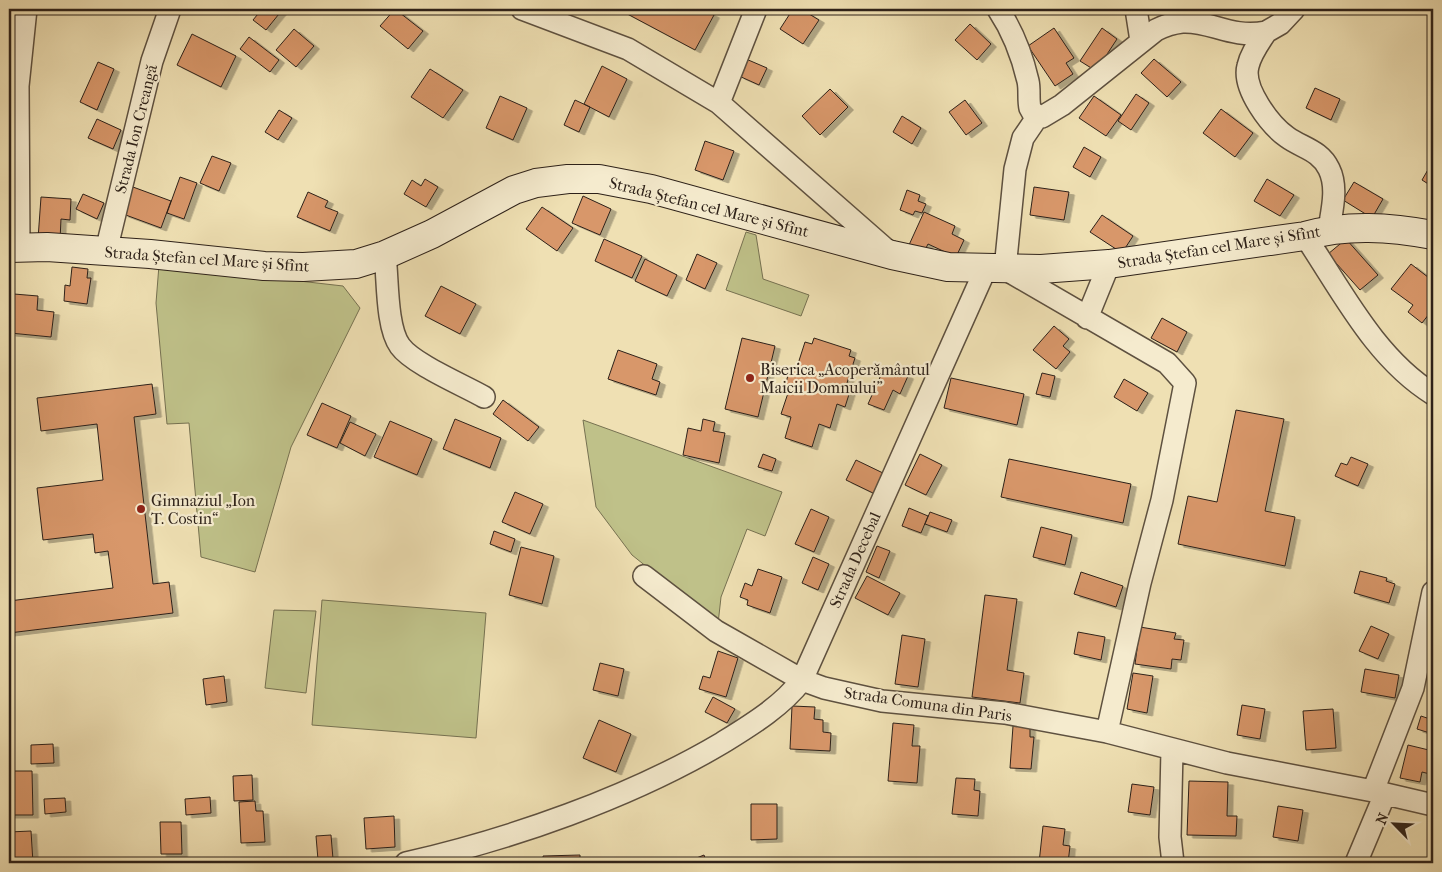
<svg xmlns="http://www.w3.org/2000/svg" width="1442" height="872" viewBox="0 0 1442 872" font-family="'IM FELL French Canon',serif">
  <defs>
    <filter id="shadow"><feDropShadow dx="5.5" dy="3" stdDeviation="0" flood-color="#0004"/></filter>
  </defs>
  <rect width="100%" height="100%" fill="#efe0b3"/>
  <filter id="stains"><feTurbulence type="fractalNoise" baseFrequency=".004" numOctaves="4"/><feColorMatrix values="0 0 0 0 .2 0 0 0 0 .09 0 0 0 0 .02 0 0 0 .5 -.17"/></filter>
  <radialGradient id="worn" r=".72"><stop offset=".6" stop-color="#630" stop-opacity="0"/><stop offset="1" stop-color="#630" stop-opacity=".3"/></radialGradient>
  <path fill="#bfc189" stroke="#767151" d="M 746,232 L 756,235 L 763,279 L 809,295 L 801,316 L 726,290 Z
    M 159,265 L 343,286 L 360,308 L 291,447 L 255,572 L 201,557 L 189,423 L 167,424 L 156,303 Z
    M 583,420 L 782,492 L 765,536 L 747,529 L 721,597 L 718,624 L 632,555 L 596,507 Z
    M 322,600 L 486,613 L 476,738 L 312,725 Z
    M 274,610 L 316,611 L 306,693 L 265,688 Z"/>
  <path fill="#d8976b" stroke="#2d2119" filter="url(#shadow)" d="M 262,9 L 283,9 L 266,30 L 253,20 Z
    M 395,9 L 423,31 L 408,49 L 380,26 Z
    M 618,9 L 702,9 L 714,15 L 695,50 Z
    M 793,9 L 801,9 L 819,20 L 803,44 L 780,29 Z
    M 1433,20 L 1433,33 L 1428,30 Z
    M 970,24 L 991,44 L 977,60 L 955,40 Z
    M 1054,28 L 1074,58 L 1066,63 L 1073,74 L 1055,86 L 1028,46 Z
    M 1102,28 L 1117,39 L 1096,71 L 1080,61 Z
    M 294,29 L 314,46 L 296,67 L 276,50 Z
    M 192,34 L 236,56 L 221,87 L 177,65 Z
    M 249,37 L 279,60 L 270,72 L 240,49 Z
    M 746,59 L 767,68 L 759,85 L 739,76 Z
    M 1154,59 L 1181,82 L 1167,97 L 1141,73 Z
    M 98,62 L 114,69 L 97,110 L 80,102 Z
    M 602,66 L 627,79 L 609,117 L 584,104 Z
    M 430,69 L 463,90 L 443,118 L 411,97 Z
    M 1315,88 L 1340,99 L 1331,120 L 1306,108 Z
    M 830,89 L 848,107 L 820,135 L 802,116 Z
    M 1136,94 L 1149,103 L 1131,130 L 1118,121 Z
    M 500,96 L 527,108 L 513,140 L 486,128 Z
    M 1094,96 L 1121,115 L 1106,136 L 1079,118 Z
    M 575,100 L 590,107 L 579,132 L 564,125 Z
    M 965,100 L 982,123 L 966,135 L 949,112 Z
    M 1221,109 L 1253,133 L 1235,157 L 1203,133 Z
    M 279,110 L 292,118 L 278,140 L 265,132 Z
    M 902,116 L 921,128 L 912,144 L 893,132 Z
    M 97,119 L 121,130 L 113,149 L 88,138 Z
    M 705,141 L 734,151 L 723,180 L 695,170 Z
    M 1084,147 L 1101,157 L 1090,177 L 1073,167 Z
    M 212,156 L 231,163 L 219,191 L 200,183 Z
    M 1433,161 L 1433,187 L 1422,180 Z
    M 180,177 L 197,183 L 184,219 L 167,213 Z
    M 425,179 L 438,187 L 426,207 L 404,194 L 412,180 L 421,186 Z
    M 1267,179 L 1294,195 L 1280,216 L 1254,201 Z
    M 1354,182 L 1383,199 L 1372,218 L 1343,200 Z
    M 133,187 L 171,201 L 161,228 L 123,214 Z
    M 1034,187 L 1069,192 L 1064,220 L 1030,215 Z
    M 907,190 L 920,195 L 918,201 L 926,204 L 922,213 L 915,211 L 913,215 L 900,210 Z
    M 308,192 L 328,201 L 325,207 L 338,212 L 330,231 L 297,217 Z
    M 83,194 L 104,203 L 97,219 L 76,209 Z
    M 583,196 L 611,209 L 600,235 L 572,223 Z
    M 41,197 L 71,199 L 70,220 L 61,219 L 60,240 L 38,239 Z
    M 542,207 L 573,228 L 557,251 L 526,229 Z
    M 924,212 L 955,226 L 952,234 L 964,240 L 956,257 L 928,244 L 924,252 L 909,245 Z
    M 1102,215 L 1133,236 L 1122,253 L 1090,232 Z
    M 604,239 L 642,256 L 632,278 L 595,261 Z
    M 1346,239 L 1378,275 L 1360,290 L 1328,254 Z
    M 697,254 L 717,263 L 705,289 L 686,280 Z
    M 645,259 L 677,275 L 667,296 L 635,281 Z
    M 1411,264 L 1433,281 L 1433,309 L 1422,323 L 1408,312 L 1413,305 L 1391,289 Z
    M 72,267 L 88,269 L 87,278 L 91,278 L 87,304 L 64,301 L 65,285 L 70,286 Z
    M 441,286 L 476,304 L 460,334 L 425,316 Z
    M 14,294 L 38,296 L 37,310 L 54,312 L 51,337 L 10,333 Z
    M 1162,318 L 1187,332 L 1177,352 L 1151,338 Z
    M 1054,326 L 1069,339 L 1063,346 L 1070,352 L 1056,369 L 1033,350 Z
    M 742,338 L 775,346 L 758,417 L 725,409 Z
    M 814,338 L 851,350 L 849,356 L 855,358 L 846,386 L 851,388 L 845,407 L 837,404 L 830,428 L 819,424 L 812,447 L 785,438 L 791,417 L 781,414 L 790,387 L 785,386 L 790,368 L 796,370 L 805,342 L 812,344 Z
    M 618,350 L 657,364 L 652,379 L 660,382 L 656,395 L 608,379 Z
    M 885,366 L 908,376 L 900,394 L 893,390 L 884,410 L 868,404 Z
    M 1042,373 L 1055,376 L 1050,397 L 1036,394 Z
    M 951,378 L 1024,394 L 1017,425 L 944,408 Z
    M 1124,379 L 1148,393 L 1137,411 L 1114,397 Z
    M 152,384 L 156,414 L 134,417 L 153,584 L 169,582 L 173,613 L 9,633 L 9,601 L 113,588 L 108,551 L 95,553 L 93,534 L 43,540 L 37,488 L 103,480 L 97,424 L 41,431 L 37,398 Z
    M 503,400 L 539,427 L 528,441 L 493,414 Z
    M 322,403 L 351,416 L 337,448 L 307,435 Z
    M 1236,410 L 1284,419 L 1265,511 L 1295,517 L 1285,566 L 1178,544 L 1188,496 L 1217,502 Z
    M 455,419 L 501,438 L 490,468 L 443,449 Z
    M 703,419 L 715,422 L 713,431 L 725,433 L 719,463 L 683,455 L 688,428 L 701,431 Z
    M 390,421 L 432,439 L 417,475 L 374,457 Z
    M 350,422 L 376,434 L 365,456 L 340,443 Z
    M 763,454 L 776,459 L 772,471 L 758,467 Z
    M 920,454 L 942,465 L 926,495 L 905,485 Z
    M 1351,457 L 1368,464 L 1358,486 L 1335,476 L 1341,463 L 1347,465 Z
    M 1009,459 L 1131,484 L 1123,523 L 1001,497 Z
    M 856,460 L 885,474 L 875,494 L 846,480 Z
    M 515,492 L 543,504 L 530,534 L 502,522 Z
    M 909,508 L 928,516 L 921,533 L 902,526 Z
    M 811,509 L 829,517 L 814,552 L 795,544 Z
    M 930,512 L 952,520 L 947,532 L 925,524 Z
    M 1041,527 L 1072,535 L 1065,565 L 1033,557 Z
    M 494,531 L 515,539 L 511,552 L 490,544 Z
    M 877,546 L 890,551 L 879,578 L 866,572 Z
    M 521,547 L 554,556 L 542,604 L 509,595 Z
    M 813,557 L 829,564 L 818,590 L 802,583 Z
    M 758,569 L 782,577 L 770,613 L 747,605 L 748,600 L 740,597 L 745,583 L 752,586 Z
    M 1360,571 L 1387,578 L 1386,581 L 1395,584 L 1389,603 L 1354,593 Z
    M 1081,572 L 1123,586 L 1116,607 L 1074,594 Z
    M 867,576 L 900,593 L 888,615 L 855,598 Z
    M 985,595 L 1017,599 L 1007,670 L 1024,673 L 1020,703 L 972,697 Z
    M 1371,626 L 1389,634 L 1378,659 L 1359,651 Z
    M 1140,627 L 1176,633 L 1174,639 L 1184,640 L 1181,660 L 1172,659 L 1171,669 L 1135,664 Z
    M 1078,632 L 1105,637 L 1101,660 L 1074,654 Z
    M 902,635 L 925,639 L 918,687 L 895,684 Z
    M 1429,643 L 1433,644 L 1433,662 L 1425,660 Z
    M 718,651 L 738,658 L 726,697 L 699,689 L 703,676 L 710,678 Z
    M 600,663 L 624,669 L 618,696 L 593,690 Z
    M 1365,669 L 1399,675 L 1395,698 L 1361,692 Z
    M 1133,673 L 1153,676 L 1147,713 L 1127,709 Z
    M 224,676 L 227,702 L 206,705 L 203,679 Z
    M 713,697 L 735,709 L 727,723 L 705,712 Z
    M 1242,705 L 1265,709 L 1260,739 L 1237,735 Z
    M 792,706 L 815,707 L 814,719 L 823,720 L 823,732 L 831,733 L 830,751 L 790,749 Z
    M 1333,709 L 1336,748 L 1306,750 L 1303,711 Z
    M 1432,711 L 1433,734 L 1417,729 L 1421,716 L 1430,719 Z
    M 599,720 L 631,734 L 616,772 L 583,758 Z
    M 893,723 L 914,725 L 912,746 L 920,746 L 917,783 L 888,781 Z
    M 1013,726 L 1030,727 L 1030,737 L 1034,737 L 1031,769 L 1010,768 Z
    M 53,744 L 54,763 L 31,764 L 31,745 Z
    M 1408,745 L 1433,751 L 1430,774 L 1422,772 L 1420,782 L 1400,778 Z
    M 9,771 L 32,771 L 33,815 L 9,815 Z
    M 252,775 L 253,800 L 234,801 L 233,776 Z
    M 956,778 L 975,779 L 974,790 L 980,791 L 978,816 L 952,814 Z
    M 1189,781 L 1228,782 L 1227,816 L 1237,816 L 1236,836 L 1187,835 Z
    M 1132,784 L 1154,787 L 1150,815 L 1128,812 Z
    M 210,797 L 211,813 L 186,815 L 185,799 Z
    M 65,798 L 66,812 L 45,814 L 44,799 Z
    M 255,801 L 256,811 L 263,811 L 265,842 L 241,843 L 239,802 Z
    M 751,804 L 777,804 L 777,839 L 751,840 Z
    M 1278,806 L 1303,810 L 1298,841 L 1273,837 Z
    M 394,816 L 395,847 L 366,849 L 364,818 Z
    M 160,822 L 181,822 L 182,854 L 161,854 Z
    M 1043,826 L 1065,829 L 1063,845 L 1070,846 L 1068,863 L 1039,863 Z
    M 31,831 L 33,863 L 9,863 L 9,832 Z
    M 331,835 L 333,859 L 318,860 L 316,836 Z
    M 580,855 L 580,863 L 544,863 L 543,856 Z
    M 704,855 L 707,863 L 684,863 Z
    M 1429,857 L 1433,859 L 1433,863 L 1427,863 Z"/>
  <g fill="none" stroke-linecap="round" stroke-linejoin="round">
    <g stroke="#5e5140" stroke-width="24">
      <path id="street" d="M 522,9 L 628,49 L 719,103 L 890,253
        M 998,9 C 1012,30 1022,55 1028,81 C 1030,89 1028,100 1030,108 C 1032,113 1037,116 1042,117 L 1062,105 L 1156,30 C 1164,26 1173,23 1182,22 C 1211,20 1230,39 1266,32 C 1259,43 1251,53 1248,66 C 1242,88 1270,125 1287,137 C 1302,148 1320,150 1329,169 C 1338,187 1332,210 1329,229
        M 1136,9 L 1141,41
        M 1266,32 L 1280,24 L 1294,9
        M 719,103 L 756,9
        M 1038,116 L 1023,138 L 1015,169 L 1005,269 L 1167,363 L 1185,383 L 1162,500 L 1140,583 L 1107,732
        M 1305,236 C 1342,291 1375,358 1433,394
        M 19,247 L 18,86 L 26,9
        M 106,251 L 152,61 L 170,9
        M 385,255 C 388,278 386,327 400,346 C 413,364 463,385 484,397
        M 1087,318 L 1109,264
        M 644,576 L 716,631 L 802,680 L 986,268
        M 1172,750 L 1170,837 L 1173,863
        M 1373,791 L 1413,688 L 1433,592
        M 406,863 C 511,839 629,798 722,743 C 751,725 781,707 802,680 L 824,688 L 882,701 L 1005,713 L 1107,732 L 1227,763 L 1373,791 L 1433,805
        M 1356,863 L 1385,794"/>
    </g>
    <g stroke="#2d2119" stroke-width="30">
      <path id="secondary" d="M 9,248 L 47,247 L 150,254 L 264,266 L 303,267 L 356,264 L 385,255 L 432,234 L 514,190 L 536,183 L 568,179 L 599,179 L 651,189 L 892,255 L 948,267 L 1041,269 L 1109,264 L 1305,236 C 1347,224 1390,227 1433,235"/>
    </g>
    <use href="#street" stroke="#f5ebce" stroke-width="21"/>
    <use href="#secondary" stroke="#f5ebce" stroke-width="28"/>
  </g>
  <g fill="#8f2418" stroke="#f5ebce" stroke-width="2">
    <circle cx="750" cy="378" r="5"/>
    <circle cx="141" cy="509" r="5"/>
  </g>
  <g text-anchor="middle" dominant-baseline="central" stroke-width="4.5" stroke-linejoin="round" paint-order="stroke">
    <g font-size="16" fill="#2d2119" stroke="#f5ebce">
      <text transform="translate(136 129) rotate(-76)">Strada Ion Creangă</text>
      <text transform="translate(709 207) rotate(14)">Strada Ștefan cel Mare și Sfînt</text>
      <text transform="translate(1219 247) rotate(-9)">Strada Ștefan cel Mare și Sfînt</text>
      <text transform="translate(207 259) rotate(4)">Strada Ștefan cel Mare și Sfînt</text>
      <text transform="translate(855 560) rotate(-66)">Strada Decebal</text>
      <text transform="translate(928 704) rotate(8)">Strada Comuna din Paris</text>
    </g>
    <g font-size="16" fill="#2d2119" stroke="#f5ebce" text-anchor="start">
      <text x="760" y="369">Biserica „Acoperământul<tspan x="760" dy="18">Maicii Domnului”</tspan></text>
      <text x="151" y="500">Gimnaziul „Ion<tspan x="151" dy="18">T. Costin“</tspan></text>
    </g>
  </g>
  <rect width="1442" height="872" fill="none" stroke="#efe0b3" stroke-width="30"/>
  <rect x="10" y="10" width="1422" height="852" fill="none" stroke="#2d2119" stroke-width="2.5"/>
  <rect x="15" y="15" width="1412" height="842" fill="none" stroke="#2d2119"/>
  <g transform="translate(1394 824) rotate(294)" stroke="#f5ebce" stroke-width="4" paint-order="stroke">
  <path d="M0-4L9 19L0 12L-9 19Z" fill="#2d2119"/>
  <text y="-8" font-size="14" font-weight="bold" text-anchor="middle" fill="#2d2119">N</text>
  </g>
  <rect width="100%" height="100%" filter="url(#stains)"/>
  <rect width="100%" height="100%" fill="url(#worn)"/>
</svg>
